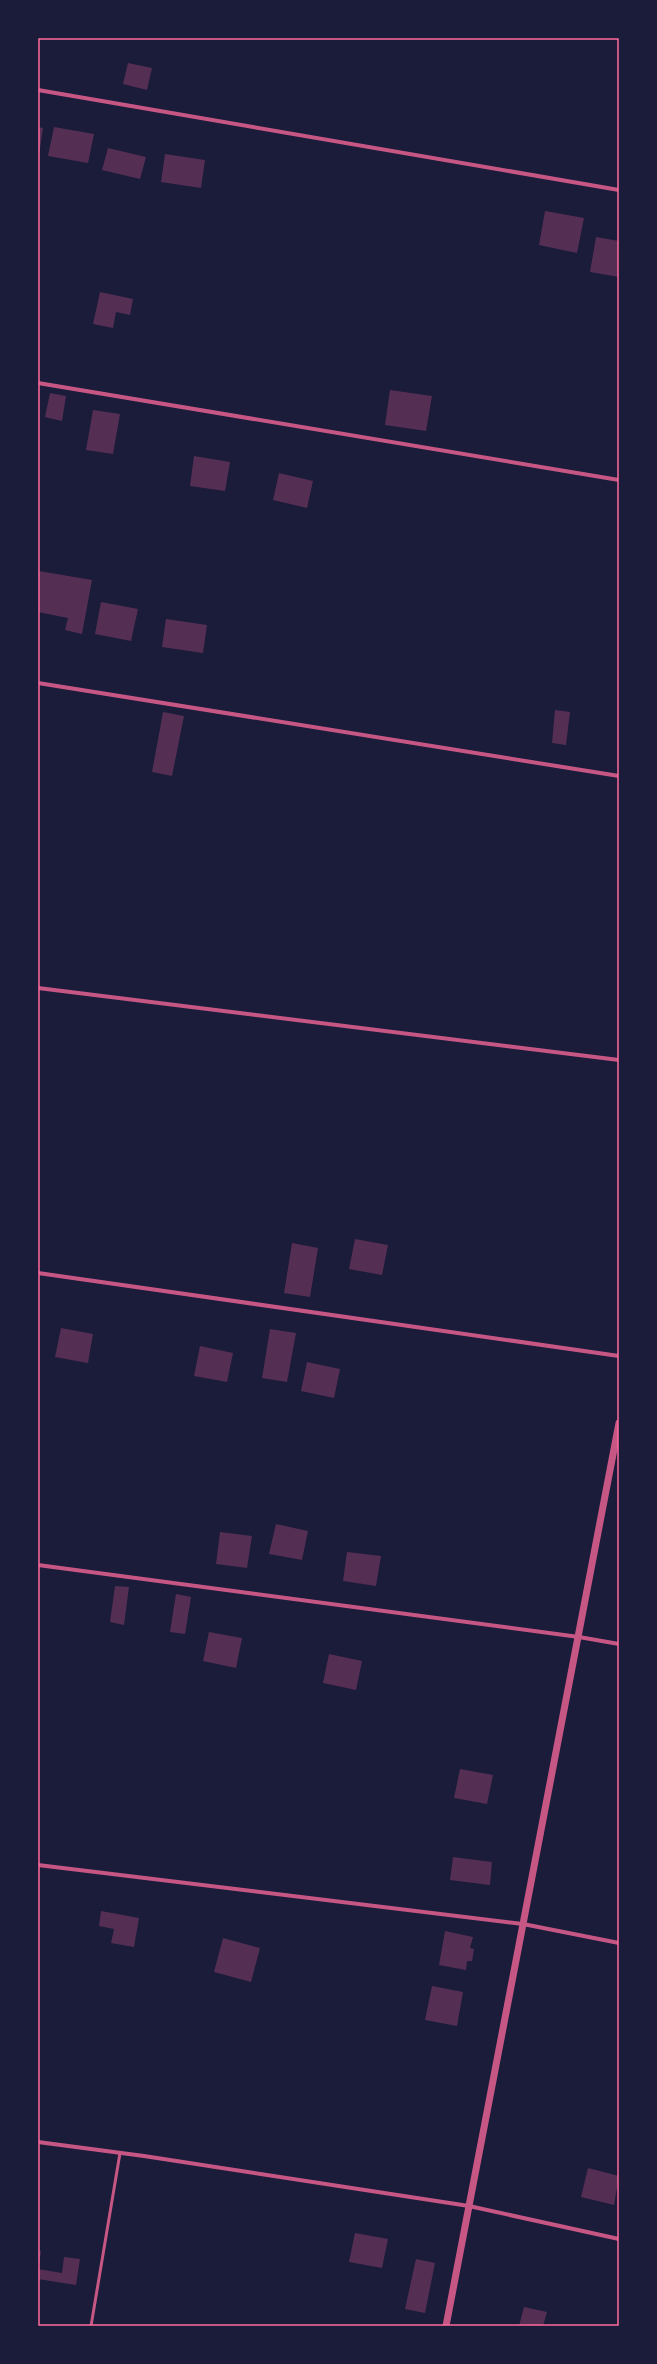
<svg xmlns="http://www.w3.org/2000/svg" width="657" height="2364" viewBox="0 0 657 2364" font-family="'DM Sans',sans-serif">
  <rect width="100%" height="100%" fill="#1b1b3a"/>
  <path fill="#542f53" d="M 128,63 L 152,68 L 147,90 L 123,84 Z
    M 38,127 L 43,128 L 39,155 L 38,155 Z
    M 54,127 L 94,134 L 88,163 L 48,156 Z
    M 108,148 L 146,157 L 140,179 L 102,170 Z
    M 165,154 L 205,160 L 201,188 L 161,182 Z
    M 545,211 L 584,218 L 577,253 L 539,245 Z
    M 596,237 L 619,241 L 619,277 L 590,272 Z
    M 100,292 L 133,299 L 130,315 L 116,312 L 113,328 L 93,324 Z
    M 390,390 L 432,396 L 426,431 L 385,425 Z
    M 50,393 L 66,396 L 62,421 L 45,417 Z
    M 93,410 L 120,414 L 113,454 L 86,450 Z
    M 194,456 L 230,462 L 225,491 L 190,486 Z
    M 279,473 L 313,481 L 307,508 L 273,500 Z
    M 39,571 L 92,580 L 82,634 L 65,630 L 68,618 L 38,612 Z
    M 101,602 L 138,609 L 131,641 L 95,634 Z
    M 166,619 L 207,625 L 203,653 L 162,647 Z
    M 555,710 L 570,712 L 566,745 L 552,743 Z
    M 163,712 L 184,716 L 172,776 L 152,772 Z
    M 355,1239 L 388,1245 L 382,1275 L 349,1269 Z
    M 292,1243 L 318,1248 L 310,1297 L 284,1293 Z
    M 61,1328 L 93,1334 L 88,1363 L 55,1357 Z
    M 270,1329 L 296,1333 L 287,1382 L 262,1378 Z
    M 200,1346 L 233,1353 L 227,1382 L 194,1376 Z
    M 307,1362 L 340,1369 L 334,1398 L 301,1391 Z
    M 276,1524 L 308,1531 L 302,1560 L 269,1554 Z
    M 220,1532 L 252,1536 L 247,1568 L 216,1564 Z
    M 347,1552 L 381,1556 L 376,1586 L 343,1581 Z
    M 115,1586 L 129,1587 L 124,1625 L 110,1622 Z
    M 176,1594 L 191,1597 L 185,1634 L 170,1632 Z
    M 209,1632 L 242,1638 L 236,1668 L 203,1661 Z
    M 329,1654 L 362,1661 L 356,1690 L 323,1683 Z
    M 460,1769 L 493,1775 L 487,1804 L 454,1798 Z
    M 453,1857 L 492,1862 L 490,1885 L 450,1880 Z
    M 101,1911 L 139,1918 L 134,1947 L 111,1943 L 114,1929 L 99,1926 Z
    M 445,1931 L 473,1937 L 470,1948 L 474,1949 L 472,1961 L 467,1961 L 466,1970 L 439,1965 Z
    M 223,1938 L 260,1948 L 251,1982 L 214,1972 Z
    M 432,1986 L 463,1992 L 457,2026 L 425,2020 Z
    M 588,2168 L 619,2176 L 614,2205 L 581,2197 Z
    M 355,2233 L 388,2239 L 382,2268 L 349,2262 Z
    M 38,2251 L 41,2251 L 39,2266 L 38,2266 Z
    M 64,2257 L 80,2259 L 76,2285 L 38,2279 L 38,2269 L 62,2273 Z
    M 416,2259 L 435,2263 L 425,2313 L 405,2309 Z
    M 524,2307 L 547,2312 L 543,2326 L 519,2326 Z"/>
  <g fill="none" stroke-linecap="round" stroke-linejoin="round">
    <path stroke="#c65784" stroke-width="3" d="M 91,2326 L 120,2153"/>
    <path stroke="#c65784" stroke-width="4" d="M 38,90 L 619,190
      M 38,383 L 619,480
      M 38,683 L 619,776
      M 38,988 L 619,1060
      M 38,1273 L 619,1356
      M 38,1565 L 579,1637 L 619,1644
      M 38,1865 L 523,1924 L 619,1943
      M 38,2142 L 144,2156 L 469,2206 L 619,2239"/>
    <path stroke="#c65784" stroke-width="7" d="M 446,2326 L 619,1423"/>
  </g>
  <rect width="657" height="2364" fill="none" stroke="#1b1b3a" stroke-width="78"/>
  <rect x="39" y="39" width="579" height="2286" fill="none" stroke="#ff6b9d" stroke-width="1.5"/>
</svg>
